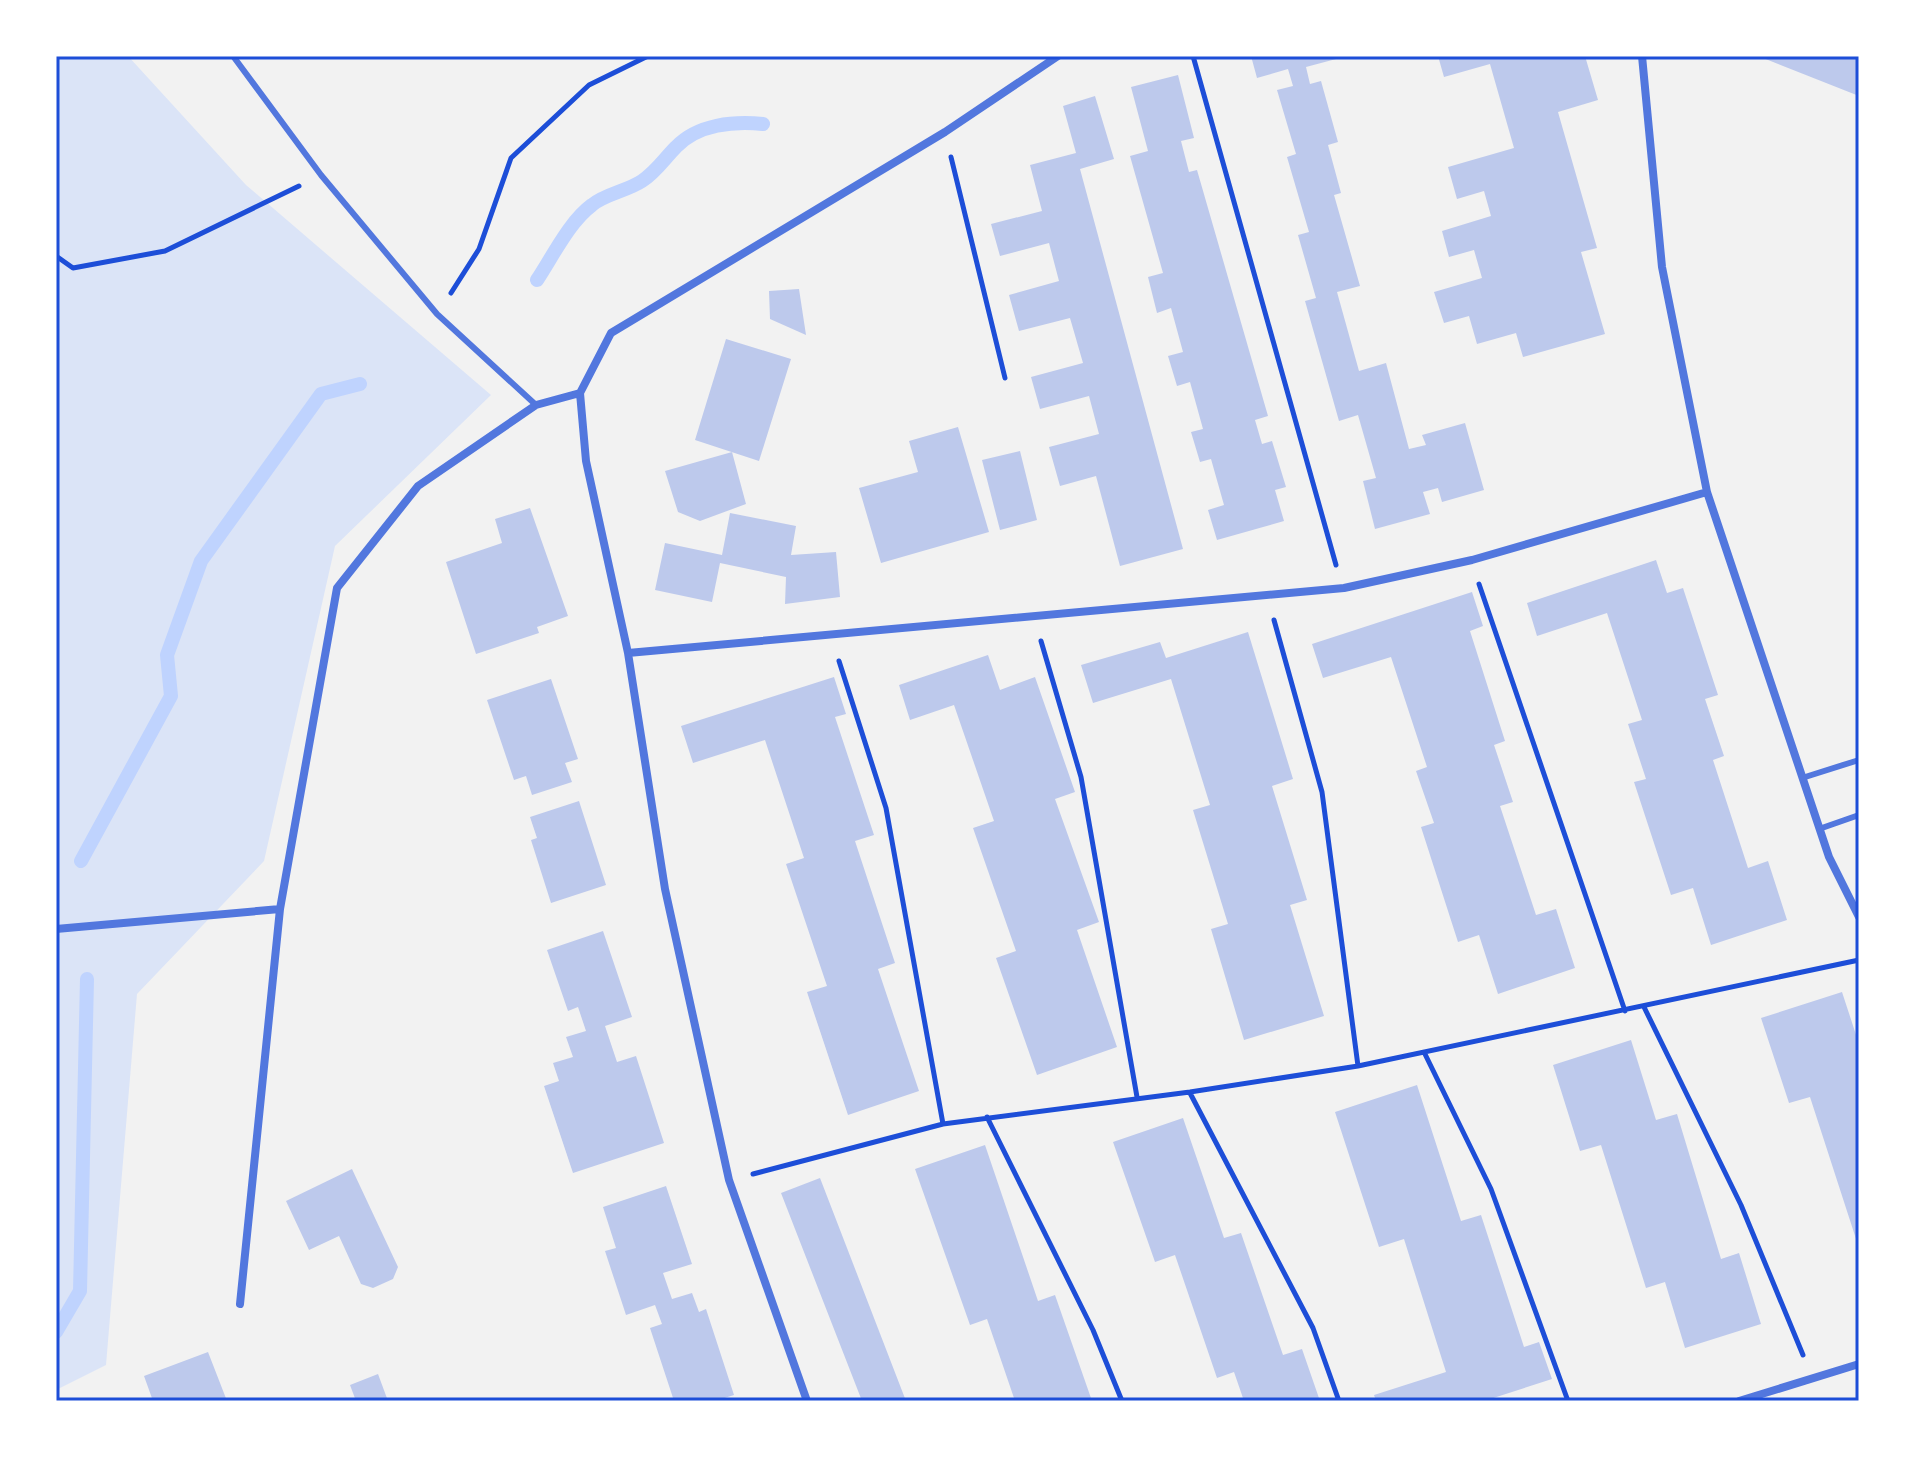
<svg xmlns="http://www.w3.org/2000/svg" width="1915" height="1457" viewBox="0 0 1915 1457" font-family="'Noto Sans',sans-serif">
  <rect width="100%" height="100%" fill="#f2f2f2"/>
  <path fill="#dbe4f7" d="M 56,56 L 128,56 L 246,185 L 491,395 L 335,546 L 264,861 L 137,994 L 106,1365 L 56,1390 Z"/>
  <g fill="none" stroke-linecap="round" stroke-linejoin="round">
    <path stroke="#bfd3fe" stroke-width="14" d="M 537,280 C 553,256 569,222 592,205 C 605,194 627,191 642,181 C 657,171 664,159 676,147 C 698,124 734,121 763,124
      M 81,861 L 171,696 L 167,655 L 201,561 L 321,394 L 360,384
      M 56,1332 L 80,1291 L 87,979"/>
  </g>
  <path fill="#bdc9ec" d="M 1251,56 L 1335,56 L 1336,59 L 1306,67 L 1310,84 L 1321,81 L 1338,142 L 1328,145 L 1341,193 L 1334,195 L 1360,286 L 1337,292 L 1359,371 L 1386,363 L 1409,449 L 1426,445 L 1422,435 L 1465,423 L 1484,490 L 1442,502 L 1438,488 L 1423,492 L 1430,514 L 1375,529 L 1363,481 L 1376,478 L 1358,415 L 1339,421 L 1305,301 L 1316,298 L 1298,235 L 1309,232 L 1287,157 L 1296,154 L 1277,90 L 1293,86 L 1288,69 L 1257,78 Z
    M 1438,56 L 1585,56 L 1598,100 L 1558,112 L 1597,248 L 1581,252 L 1605,334 L 1523,357 L 1516,333 L 1477,344 L 1469,316 L 1444,323 L 1434,292 L 1482,278 L 1474,250 L 1449,257 L 1442,231 L 1491,216 L 1484,191 L 1457,199 L 1448,167 L 1514,148 L 1490,64 L 1444,77 Z
    M 1758,56 L 1859,56 L 1859,96 Z
    M 1178,75 L 1194,138 L 1181,141 L 1189,172 L 1197,170 L 1268,416 L 1255,420 L 1262,444 L 1272,441 L 1286,487 L 1275,490 L 1284,521 L 1217,540 L 1208,510 L 1224,505 L 1211,459 L 1200,462 L 1191,432 L 1203,429 L 1190,382 L 1177,386 L 1168,356 L 1183,352 L 1171,308 L 1157,313 L 1148,277 L 1163,273 L 1130,156 L 1148,151 L 1131,87 Z
    M 1095,96 L 1114,159 L 1080,169 L 1183,549 L 1120,566 L 1096,476 L 1060,486 L 1049,447 L 1099,434 L 1089,396 L 1040,409 L 1031,377 L 1083,363 L 1070,318 L 1019,331 L 1009,295 L 1059,281 L 1049,243 L 1000,256 L 991,224 L 1042,211 L 1030,165 L 1076,153 L 1063,106 Z
    M 799,289 L 806,335 L 770,319 L 769,291 Z
    M 726,339 L 791,359 L 759,461 L 695,440 Z
    M 958,427 L 989,532 L 881,563 L 859,488 L 918,472 L 909,441 Z
    M 1020,451 L 1037,520 L 1000,530 L 982,460 Z
    M 732,452 L 746,504 L 700,521 L 678,512 L 665,471 Z
    M 530,508 L 568,616 L 537,627 L 539,633 L 476,654 L 446,562 L 502,543 L 495,519 Z
    M 730,513 L 796,526 L 791,555 L 836,552 L 840,597 L 785,604 L 786,577 L 720,563 L 712,602 L 655,590 L 665,543 L 722,555 Z
    M 1656,560 L 1667,593 L 1683,588 L 1718,695 L 1705,699 L 1724,756 L 1713,760 L 1748,868 L 1768,861 L 1787,920 L 1711,945 L 1693,888 L 1671,895 L 1634,782 L 1646,779 L 1628,724 L 1642,720 L 1607,613 L 1537,636 L 1527,603 Z
    M 1472,592 L 1483,626 L 1470,631 L 1505,741 L 1494,745 L 1513,802 L 1500,806 L 1536,915 L 1556,909 L 1575,968 L 1498,994 L 1479,935 L 1458,942 L 1421,827 L 1434,823 L 1416,771 L 1427,767 L 1391,657 L 1323,678 L 1312,644 Z
    M 1248,632 L 1293,779 L 1272,786 L 1307,900 L 1290,905 L 1324,1016 L 1244,1040 L 1211,929 L 1228,924 L 1193,810 L 1210,805 L 1171,679 L 1093,703 L 1081,665 L 1160,642 L 1166,658 Z
    M 988,655 L 1000,690 L 1035,677 L 1075,792 L 1055,799 L 1099,922 L 1077,930 L 1117,1047 L 1037,1075 L 996,958 L 1016,951 L 973,828 L 994,821 L 954,705 L 910,720 L 899,685 Z
    M 834,677 L 846,714 L 835,717 L 874,835 L 855,841 L 895,963 L 878,969 L 919,1091 L 848,1115 L 807,992 L 827,986 L 786,864 L 804,858 L 765,740 L 693,763 L 681,726 Z
    M 551,679 L 578,759 L 565,763 L 572,782 L 532,795 L 526,776 L 514,780 L 487,700 Z
    M 579,801 L 606,885 L 551,903 L 531,840 L 537,838 L 530,817 Z
    M 603,931 L 632,1017 L 605,1026 L 617,1062 L 636,1056 L 664,1143 L 573,1173 L 544,1086 L 559,1081 L 553,1063 L 573,1057 L 566,1037 L 586,1031 L 578,1007 L 568,1011 L 547,950 Z
    M 1842,992 L 1859,1044 L 1857,1242 L 1810,1097 L 1789,1103 L 1761,1018 Z
    M 1631,1040 L 1656,1120 L 1677,1114 L 1721,1259 L 1739,1253 L 1761,1324 L 1685,1348 L 1665,1282 L 1646,1288 L 1601,1145 L 1580,1151 L 1553,1065 Z
    M 1417,1085 L 1461,1221 L 1481,1215 L 1524,1347 L 1539,1342 L 1552,1379 L 1484,1401 L 1376,1401 L 1374,1395 L 1446,1372 L 1404,1239 L 1379,1247 L 1335,1112 Z
    M 1183,1118 L 1224,1238 L 1241,1233 L 1283,1355 L 1302,1349 L 1320,1401 L 1244,1401 L 1234,1372 L 1217,1378 L 1175,1255 L 1155,1262 L 1113,1142 Z
    M 985,1145 L 1038,1301 L 1055,1295 L 1092,1401 L 1015,1401 L 987,1319 L 970,1325 L 915,1169 Z
    M 352,1169 L 398,1267 L 393,1279 L 373,1288 L 361,1284 L 339,1236 L 309,1250 L 286,1201 Z
    M 820,1178 L 906,1401 L 862,1401 L 781,1193 Z
    M 666,1186 L 692,1264 L 663,1273 L 672,1299 L 692,1293 L 699,1312 L 706,1309 L 734,1395 L 715,1401 L 674,1401 L 650,1328 L 662,1324 L 655,1305 L 626,1315 L 605,1251 L 616,1248 L 603,1207 Z
    M 208,1352 L 227,1401 L 153,1401 L 144,1376 Z
    M 378,1374 L 388,1401 L 356,1401 L 350,1385 Z"/>
  <g fill="none" stroke-linecap="round" stroke-linejoin="round">
    <path stroke="#1d4ed8" stroke-width="5" d="M 1193,56 L 1336,565
      M 951,157 L 1005,378
      M 56,256 L 73,268 L 165,251 L 299,186
      M 451,293 L 479,249 L 511,158 L 589,85 L 648,56
      M 1479,584 L 1625,1011
      M 1274,620 L 1322,792 L 1358,1066
      M 1041,641 L 1081,777 L 1137,1097
      M 839,661 L 886,808 L 943,1124
      M 1644,1007 L 1741,1205 L 1803,1355
      M 1424,1052 L 1491,1189 L 1568,1401
      M 1190,1093 L 1313,1328 L 1339,1401
      M 987,1117 L 1093,1330 L 1122,1401
      M 753,1174 L 943,1124 L 1190,1092 L 1358,1066 L 1859,960"/>
    <path stroke="#5277de" stroke-width="6" d="M 233,56 L 321,175 L 437,314 L 536,405
      M 1802,778 L 1859,760
      M 1819,829 L 1859,815"/>
    <path stroke="#5277de" stroke-width="8" d="M 1642,56 L 1662,267 L 1707,492 L 1829,857 L 1859,917
      M 580,393 L 586,461 L 628,653 L 665,889 L 729,1180 L 807,1401
      M 628,653 L 1344,588 L 1472,560 L 1707,492
      M 56,929 L 280,909
      M 240,1304 L 280,909 L 337,588 L 418,486 L 536,405 L 580,393 L 611,333 L 945,132 L 1058,56
      M 1739,1401 L 1859,1364"/>
  </g>
  <rect width="1915" height="1457" fill="none" stroke="#ffffff" stroke-width="116"/>
  <rect x="58" y="58" width="1799" height="1341" fill="none" stroke="#1d4ed8" stroke-width="3"/>
</svg>
